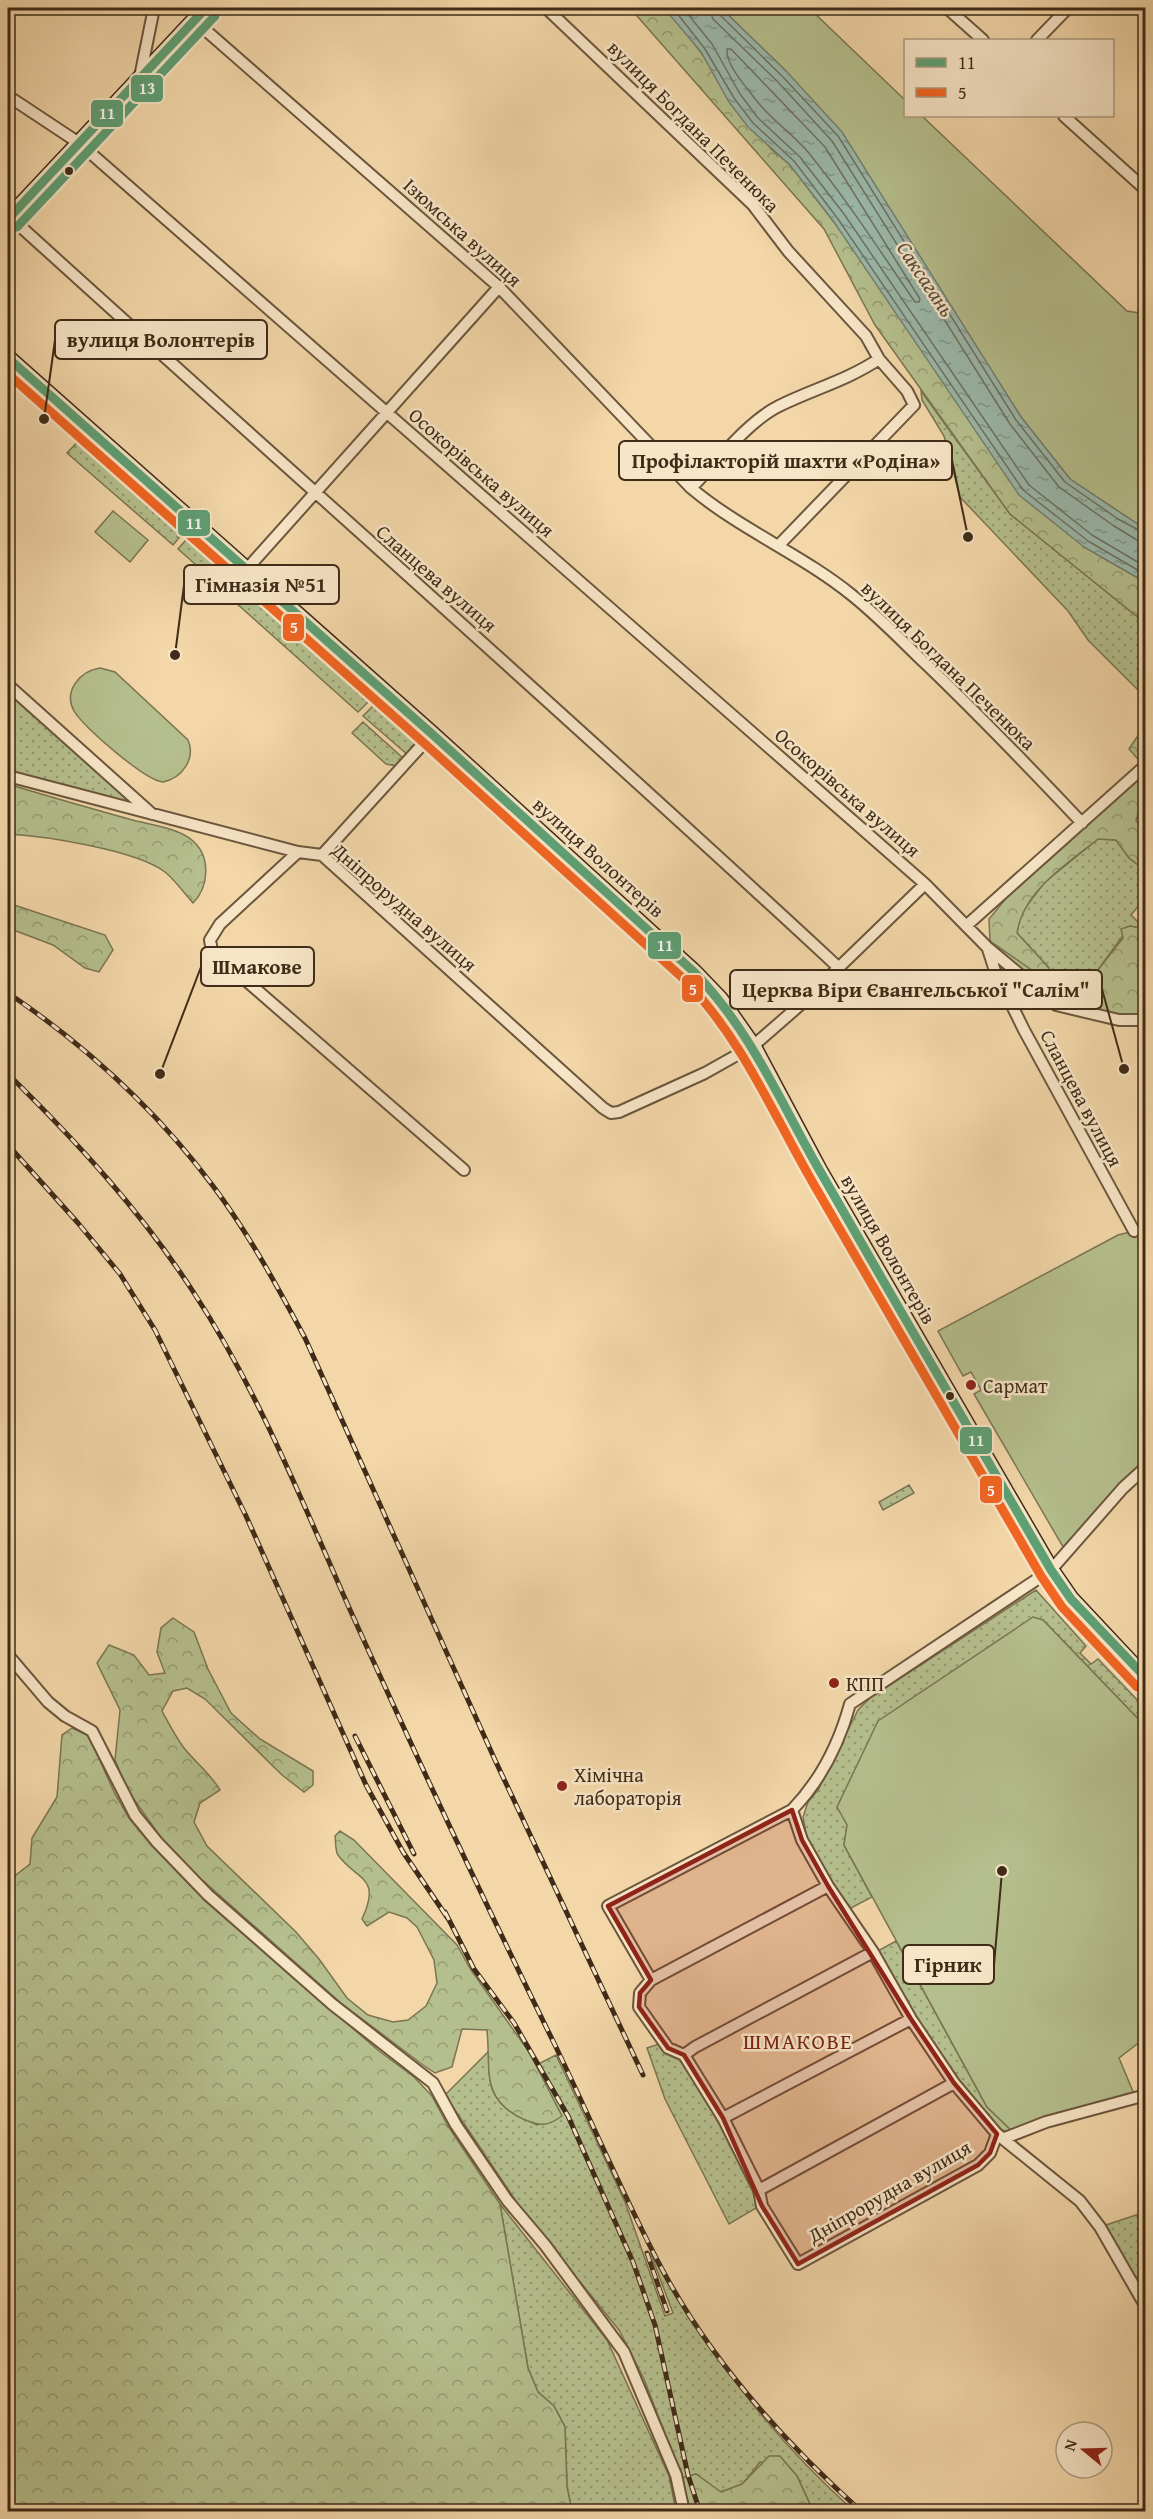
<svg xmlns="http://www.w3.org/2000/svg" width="1153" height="2519" viewBox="0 0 1153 2519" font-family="'Gentium Book Plus',serif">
  <defs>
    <pattern id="grass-dots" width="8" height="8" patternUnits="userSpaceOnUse" patternTransform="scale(1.5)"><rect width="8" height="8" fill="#b5bf8d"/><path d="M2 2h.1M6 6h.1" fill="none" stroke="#959b72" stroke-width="1.8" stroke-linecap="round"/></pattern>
    <pattern id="forest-crowns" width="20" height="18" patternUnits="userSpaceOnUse" patternTransform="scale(1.5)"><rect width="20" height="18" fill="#b5bf8d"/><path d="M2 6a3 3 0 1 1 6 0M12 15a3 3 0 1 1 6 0" fill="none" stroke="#959b72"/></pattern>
    <pattern id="water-ripples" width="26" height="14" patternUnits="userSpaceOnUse" patternTransform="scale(1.5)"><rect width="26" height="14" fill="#9bb9ac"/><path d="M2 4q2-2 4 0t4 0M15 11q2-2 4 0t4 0" fill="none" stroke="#80978b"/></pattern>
  </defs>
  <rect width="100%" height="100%" fill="#f3d7a9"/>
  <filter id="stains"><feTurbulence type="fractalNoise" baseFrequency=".00333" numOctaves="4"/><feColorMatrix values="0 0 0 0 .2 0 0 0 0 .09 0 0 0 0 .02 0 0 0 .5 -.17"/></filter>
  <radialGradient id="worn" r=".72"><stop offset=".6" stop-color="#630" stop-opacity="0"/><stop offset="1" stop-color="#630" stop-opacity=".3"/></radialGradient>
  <path fill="url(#grass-dots)" stroke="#7a7552" stroke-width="1.5" d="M 921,391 L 1010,514 L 1145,623 L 1145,697 L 1088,640 L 1068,611 L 960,497 L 944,436 L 922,400 Z
    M 84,435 L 188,527 L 173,545 L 67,453 Z
    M 193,532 L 237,569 L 221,587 L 178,549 Z
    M 243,575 L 377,693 L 358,712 L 226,594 Z
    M 8,685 L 155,816 L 8,776 Z
    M 380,699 L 425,738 L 409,756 L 363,716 Z
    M 363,722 L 404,759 L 396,766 L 386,764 L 352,733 Z
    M 1098,839 L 1116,840 L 1129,858 L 1145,870 L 1145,898 L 1131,915 L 1145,929 L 1130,926 L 1094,975 L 1067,985 L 1055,1001 L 1013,966 L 990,941 L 1050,982 L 1049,968 L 1017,933 L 1020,915 L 1044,883 Z
    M 909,1485 L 914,1493 L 883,1510 L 879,1502 Z
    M 1049,1584 L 1054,1586 L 1095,1636 L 1089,1642 L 1041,1587 Z
    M 1036,1590 L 1086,1646 L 1080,1653 L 1091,1664 L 1098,1659 L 1145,1708 L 1145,1726 L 1043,1620 L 847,1825 L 844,1845 L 872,1897 L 849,1909 L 830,1880 L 807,1839 L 803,1817 L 808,1802 L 818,1790 L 858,1710 L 870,1698 Z
    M 1108,1650 L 1112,1651 L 1145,1686 L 1145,1700 L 1102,1655 Z
    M 896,1941 L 987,2107 L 1013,2132 C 979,2138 894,1983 876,1952 Z
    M 662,2043 C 701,2075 746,2158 758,2207 L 729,2224 L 665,2099 L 647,2048 Z
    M 489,2051 C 487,2097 496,2106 537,2125 L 561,2115 L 536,2065 L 556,2055 L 625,2202 L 665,2316 L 673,2313 L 650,2252 C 708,2352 768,2434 854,2511 L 813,2511 L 797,2476 L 760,2462 L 742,2485 L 720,2492 L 696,2474 L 682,2478 L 644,2379 L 619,2330 L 522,2210 L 445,2095 Z
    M 500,2204 L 607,2340 L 669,2476 L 676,2511 L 572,2511 L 567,2487 L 565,2427 L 554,2406 L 538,2392 L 528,2368 Z
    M 1145,2212 L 1145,2307 L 1100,2227 Z"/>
  <path fill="url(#forest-crowns)" stroke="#7a7552" stroke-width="1.5" d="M 630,8 L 664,8 L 681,25 L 771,149 L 790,165 L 1084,547 L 1145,582 L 1145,623 L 1010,514 L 875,325 L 824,229 Z
    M 1145,725 L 1145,765 L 1144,766 L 1129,749 Z
    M 1145,774 L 1145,798 L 1140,805 L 1136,821 L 1145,829 L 1145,870 L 1129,858 L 1116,840 L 1098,839 C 1067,864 1023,891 1017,933 L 1049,968 L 1053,980 L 1049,982 L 990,941 L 989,919 L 1008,896 Z
    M 8,784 C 50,797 93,809 136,821 C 153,825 180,829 193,841 C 211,857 209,887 193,903 C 184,893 175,880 165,872 C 136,850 45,836 8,834 Z
    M 8,903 L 105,935 L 113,950 L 99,972 L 85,968 L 53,945 L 8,928 Z
    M 1130,926 L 1145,929 L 1145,1015 L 1119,1016 L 1055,1001 L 1055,994 L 1067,985 L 1094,975 L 1123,938 L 1121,929 Z
    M 173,1618 L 194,1632 L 208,1669 L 231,1713 L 260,1739 L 313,1771 L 313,1785 L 304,1792 L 282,1775 L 205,1699 L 187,1688 L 173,1691 L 162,1711 C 169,1724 175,1736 184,1748 C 196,1763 210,1773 220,1790 L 200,1803 L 194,1822 L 207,1846 L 296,1932 L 319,1959 L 347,1998 L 368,2015 L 393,2022 L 408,2020 L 426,2006 L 437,1983 L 434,1960 L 417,1927 L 407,1918 L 389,1912 L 367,1926 L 362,1919 C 382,1876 357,1881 338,1855 C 335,1851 336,1842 335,1836 L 340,1831 L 354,1840 L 457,1945 L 471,1970 L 529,2052 L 562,2116 C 547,2127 540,2126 523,2119 C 480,2099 491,2069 487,2030 L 462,2029 L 452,2067 L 435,2073 L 423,2065 L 341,2003 L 200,1878 L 160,1836 L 128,1791 L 115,1760 L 120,1710 L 97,1663 L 109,1645 L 134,1655 L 149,1675 L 165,1673 L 157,1652 L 161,1628 Z
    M 72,1728 L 89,1736 L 115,1794 L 129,1818 L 151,1845 L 205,1901 L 379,2051 L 414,2077 L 432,2096 L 448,2126 L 500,2204 L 528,2368 L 538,2392 L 554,2406 L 565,2427 L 567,2487 L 572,2511 L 8,2511 L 8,1881 L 30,1864 L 32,1838 L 57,1797 L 62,1735 Z
    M 769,2456 L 780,2456 L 797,2476 L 813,2511 L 690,2511 L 682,2478 L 696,2474 L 721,2492 L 742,2484 Z"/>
  <path fill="#b5bf8d" stroke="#7a7552" stroke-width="1.5" d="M 721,8 L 809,8 L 905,100 L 906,116 L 922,116 L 1127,311 L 1145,314 L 1145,529 L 1070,479 L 1021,417 L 962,325 L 787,72 Z
    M 113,511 L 148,540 L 130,562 L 95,532 Z
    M 100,668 L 115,672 L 188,740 C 196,759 182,778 163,782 C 146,781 83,727 74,711 C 63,691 80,671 100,668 Z
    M 1134,1231 L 1145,1236 L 1145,1467 L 1066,1552 L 974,1394 L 981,1390 L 971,1372 L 963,1376 L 938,1331 L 1118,1235 Z
    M 1033,1617 L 1043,1620 L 1145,1726 L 1145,2038 L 1119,2058 L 1134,2094 L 1013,2132 L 987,2107 L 844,1845 L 847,1825 L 837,1807 L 878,1721 Z"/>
  <path fill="url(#water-ripples)" stroke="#768070" stroke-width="1.5" d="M 664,8 L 721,8 L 787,72 L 842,132 L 1021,417 L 1070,479 L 1145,529 L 1145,582 L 1084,547 L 1019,495 L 834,222 L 790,165 L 748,127 L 729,102 L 701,52 Z"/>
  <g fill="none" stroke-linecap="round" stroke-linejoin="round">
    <path stroke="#6d7262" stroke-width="1.5" d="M 673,8 L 705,49 L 734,98 L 753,123 L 794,161 L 838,219 L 1023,490 L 1088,541 L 1146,575
      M 683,8 L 712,44 L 740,94 L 758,118 L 800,157 L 844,214 L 1029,485 L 1092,535 L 1146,567
      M 709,8 L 713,19 L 778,82 L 832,141 L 1010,424 L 1059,487 L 1114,526 L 1137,540 L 1146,542
      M 717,8 L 719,14 L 783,77 L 838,136 L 1016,420 L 1065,482 L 1118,519 L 1146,534
      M 727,49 L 731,49 L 825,147 L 920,299 L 919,302 L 915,302 C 880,251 847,200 808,152 C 792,133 771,120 756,100 C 747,88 725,64 727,49 Z"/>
    <g stroke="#6c563c" stroke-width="14">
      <path id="street" d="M 546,8 L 753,205 L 788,251 L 866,336 L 879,359 C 846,381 813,389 779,406 C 747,422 717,462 691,488 C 741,530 803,555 853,596 C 879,617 902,641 926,664 C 980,716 1031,769 1082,823
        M 947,8 L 983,40
        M 194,20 L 499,287 L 691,488
        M 1037,40 L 1068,8
        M 140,77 L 154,8
        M 8,96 L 79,143 L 925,884 L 987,947 L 1056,1005 L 1119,1020 L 1146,1020
        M 1064,116 L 1146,190
        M 10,217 C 286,468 566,714 839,968
        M 779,545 L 914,405 L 907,391 L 879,359
        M 246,570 L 499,287
        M 8,685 L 152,814
        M 8,776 L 298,852 L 322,855 L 603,1108 L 611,1113 L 619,1112 L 705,1073 L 753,1046 L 800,1005 L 925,884
        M 298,852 L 220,924 L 210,940 L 212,951 L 464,1170
        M 322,855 L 432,734
        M 966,926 L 1146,765
        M 988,949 L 995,971 L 1024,1030 L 1134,1231
        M 1146,1467 L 1123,1488 L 1051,1570 L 850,1704 C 839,1744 821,1780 792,1810 L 802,1840 L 828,1886 L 873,1952 L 911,2019 L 954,2083 L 997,2134 L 1080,2201 L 1100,2227 L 1146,2307
        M 8,1655 L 48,1702 L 65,1716 L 92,1731 L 135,1815 L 157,1842 L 208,1895 L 332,2004 L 433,2083 L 456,2125 L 507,2200 L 545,2245 L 624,2352 L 676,2475 L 684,2512
        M 828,1886 L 651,1980 L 640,1993 L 639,2007 L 668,2048 L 684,2055 L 723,2118 L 759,2190 L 762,2206 L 798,2264 L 978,2165 L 990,2153 L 997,2134
        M 651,1980 L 608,1906 L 792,1810
        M 684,2055 L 695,2047 L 873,1952
        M 723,2118 L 911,2019
        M 1005,2138 L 1046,2122 L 1146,2095
        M 759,2190 L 954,2083"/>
    </g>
    <g stroke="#3f2b17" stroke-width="18">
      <path id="secondary" d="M 8,219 L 206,8
        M 8,358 L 432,734 L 694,972 L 720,999 L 753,1046 L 819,1170 L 1051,1570 L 1071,1599 L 1146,1679"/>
    </g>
    <use href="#street" stroke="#f7e5c7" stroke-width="10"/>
    <use href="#secondary" stroke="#f7e5c7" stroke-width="15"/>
    <g stroke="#3f2b17" stroke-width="5">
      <path id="rail" d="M 8,993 C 85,1045 157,1111 213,1186 C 249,1234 277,1286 305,1338 L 495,1760 L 643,2075
        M 8,1074 C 77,1142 141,1211 194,1293 C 259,1392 303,1504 351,1612 C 416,1756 483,1899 553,2041 C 590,2117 623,2196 663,2271 C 713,2363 784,2442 862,2512
        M 8,1145 L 78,1223 L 120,1274 L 155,1330 L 246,1516 L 366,1785 L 403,1852 L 449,1920
        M 355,1736 L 414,1854
        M 445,1912 L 474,1969 L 514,2023 L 568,2116 L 633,2262 L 655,2325 L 688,2475 L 700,2512
        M 647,2253 L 667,2311"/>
    </g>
    <use href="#rail" stroke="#f7e5c7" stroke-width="3" stroke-dasharray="9" stroke-linecap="butt"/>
    <g stroke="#f7e5c7" stroke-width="14">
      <path id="bus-1" d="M 8,219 L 206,8
        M 8,358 L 432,734 L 694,972 C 754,1034 781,1105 824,1178 C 899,1309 975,1439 1051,1570 L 1071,1599 L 1146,1678"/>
    </g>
    <g stroke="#f7e5c7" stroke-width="14">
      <path id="bus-2" d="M 8,374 L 424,743 L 686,981 C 743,1041 772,1112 813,1183 C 889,1314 965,1445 1041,1576 L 1062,1607 L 1137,1687"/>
    </g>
    <g stroke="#f7e5c7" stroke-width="14">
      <path id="bus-3" d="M 17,227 L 215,16"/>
    </g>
    <use href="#bus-1" stroke="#5ea075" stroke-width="9"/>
    <use href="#bus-2" stroke="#f26522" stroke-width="9"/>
    <use href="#bus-3" stroke="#5ea075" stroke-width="9"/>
  </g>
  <path fill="#8f2418" fill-opacity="0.2" stroke="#8f2418" stroke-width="4.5" stroke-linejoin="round" d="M 792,1810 L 802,1840 L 828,1886 L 911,2019 L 954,2083 L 997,2134 L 990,2153 L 978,2165 L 798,2264 L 762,2206 L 723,2118 L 684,2055 L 668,2048 L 639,2007 L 640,1993 L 651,1980 L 608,1906 Z"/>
  <g fill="#3f2b17" stroke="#f7e5c7" stroke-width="2">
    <circle cx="69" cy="171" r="5"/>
    <circle cx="950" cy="1396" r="5"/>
  </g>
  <g fill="#8f2418" stroke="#f7e5c7" stroke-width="2">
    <circle cx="971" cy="1385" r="6"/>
    <circle cx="834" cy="1683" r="6"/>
    <circle cx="562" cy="1786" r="6"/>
  </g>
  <g text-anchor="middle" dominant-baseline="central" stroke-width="5" stroke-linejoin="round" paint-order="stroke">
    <g font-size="20" fill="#3f2b17" stroke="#f7e5c7">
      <text transform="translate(694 126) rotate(45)">вулиця Богдана Печенюка</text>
      <text transform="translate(463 232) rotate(42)">Ізюмська вулиця</text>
      <text transform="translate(482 472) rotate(41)">Осокорівська вулиця</text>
      <text transform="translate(437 578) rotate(41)">Сланцева вулиця</text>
      <text transform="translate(949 665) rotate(44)">вулиця Богдана Печенюка</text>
      <text transform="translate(848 792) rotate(41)">Осокорівська вулиця</text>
      <text transform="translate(599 857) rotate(42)">вулиця Волонтерів</text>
      <text transform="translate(405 907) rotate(41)">Дніпрорудна вулиця</text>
      <text transform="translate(1082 1098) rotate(62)">Сланцева вулиця</text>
      <text transform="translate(889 1249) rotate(60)">вулиця Волонтерів</text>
      <text transform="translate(889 2191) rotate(-30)">Дніпрорудна вулиця</text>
    </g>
    <g font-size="20" fill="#3f2b17" stroke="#f7e5c7" text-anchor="start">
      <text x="983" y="1385">Сармат</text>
      <text x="846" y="1683">КПП</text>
      <text x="574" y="1774">Хімічна<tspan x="574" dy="23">лабораторія</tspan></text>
    </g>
    <g font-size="21" font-style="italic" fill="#564e3c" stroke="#f7e5c7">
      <text transform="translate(926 279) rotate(56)">Саксагань</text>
    </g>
    <g font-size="22" letter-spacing="1.5" fill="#7a1f14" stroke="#f7e5c7">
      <text x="798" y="2041">ШМАКОВЕ</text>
    </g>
  </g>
  <path fill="none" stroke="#3f2b17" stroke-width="2" d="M44 419L55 340M968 537L952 460M175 655L184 585M160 1074L201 967M1124 1069L1102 989M1002 1871L994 1965"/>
  <g fill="#3f2b17" stroke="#f7e5c7" stroke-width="2">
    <circle cx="44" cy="419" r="6"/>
    <circle cx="968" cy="537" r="6"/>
    <circle cx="175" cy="655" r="6"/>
    <circle cx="160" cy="1074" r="6"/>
    <circle cx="1124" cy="1069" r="6"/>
    <circle cx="1002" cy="1871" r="6"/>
  </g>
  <g fill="#f7e5c7" stroke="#3f2b17" stroke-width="2">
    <rect x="55" y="320" width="212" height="39" rx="6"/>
    <rect x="619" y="441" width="333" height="39" rx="6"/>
    <rect x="184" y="565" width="155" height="39" rx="6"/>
    <rect x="201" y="947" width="113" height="39" rx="6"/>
    <rect x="730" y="970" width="372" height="39" rx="6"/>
    <rect x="903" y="1945" width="91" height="39" rx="6"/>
  </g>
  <g font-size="21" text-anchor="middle" font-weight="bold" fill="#3f2b17">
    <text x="161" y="347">вулиця Волонтерів</text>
    <text x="786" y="468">Профілакторій шахти «Родіна»</text>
    <text x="261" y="592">Гімназія №51</text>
    <text x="257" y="974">Шмакове</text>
    <text x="916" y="997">Церква Віри Євангельської "Салім"</text>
    <text x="948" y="1972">Гірник</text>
  </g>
  <g stroke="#f7e5c7" stroke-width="2">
    <rect x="130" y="74" width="34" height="29" rx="6" fill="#5ea075"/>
    <rect x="90" y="99" width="34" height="29" rx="6" fill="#5ea075"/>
    <rect x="177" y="509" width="34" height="28" rx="6" fill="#5ea075"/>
    <rect x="282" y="613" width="23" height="29" rx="6" fill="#f26522"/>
    <rect x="647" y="931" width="35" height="29" rx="6" fill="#5ea075"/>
    <rect x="681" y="974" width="23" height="29" rx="6" fill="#f26522"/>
    <rect x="959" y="1426" width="34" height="29" rx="6" fill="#5ea075"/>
    <rect x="979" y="1475" width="24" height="29" rx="6" fill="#f26522"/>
  </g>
  <g font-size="16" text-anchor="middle" font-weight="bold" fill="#fff">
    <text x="147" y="94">13</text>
    <text x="107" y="119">11</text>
    <text x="194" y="529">11</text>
    <text x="294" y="633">5</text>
    <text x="665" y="951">11</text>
    <text x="693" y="995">5</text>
    <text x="976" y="1446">11</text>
    <text x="991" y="1496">5</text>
  </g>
  <rect width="1153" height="2519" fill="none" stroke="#f3d7a9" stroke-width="30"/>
  <rect x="9" y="9" width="1135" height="2501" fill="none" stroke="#3f2b17" stroke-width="3"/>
  <rect x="15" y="15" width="1123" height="2489" fill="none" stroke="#3f2b17" stroke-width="1.5"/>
  <rect x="904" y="39" width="210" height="78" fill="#f7e5c7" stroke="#ad9b81" stroke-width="1.5"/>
  <rect x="916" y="58" width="30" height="9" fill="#5ea075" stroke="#ad9b81" stroke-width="1.5"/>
  <text x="958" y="69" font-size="18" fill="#3f2b17">11</text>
  <rect x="916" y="88" width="30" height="9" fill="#f26522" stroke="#ad9b81" stroke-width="1.5"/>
  <text x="958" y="99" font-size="18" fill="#3f2b17">5</text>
  <g transform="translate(1084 2450) rotate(289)"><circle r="28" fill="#f7e5c7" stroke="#ad9b81" stroke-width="1.5"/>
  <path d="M0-4.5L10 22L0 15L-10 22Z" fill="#8f2418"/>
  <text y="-9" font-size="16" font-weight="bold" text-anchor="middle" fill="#3f2b17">N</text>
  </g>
  <rect width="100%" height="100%" filter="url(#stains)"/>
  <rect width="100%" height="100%" fill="url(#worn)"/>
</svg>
